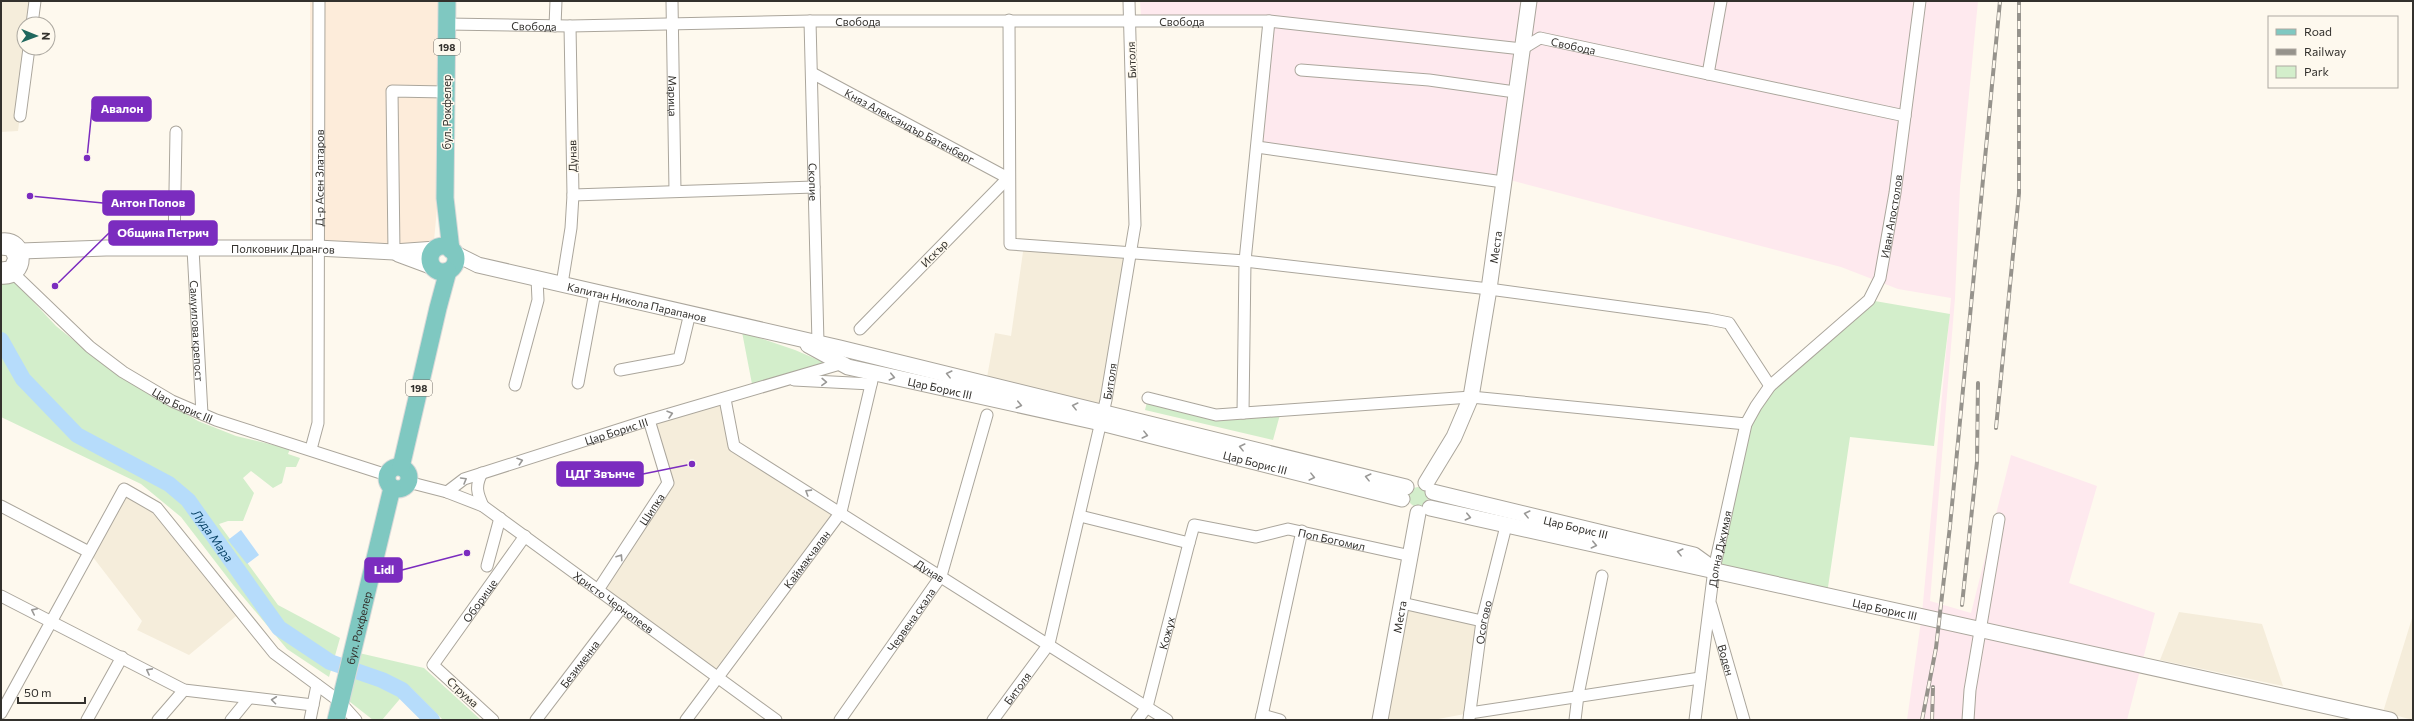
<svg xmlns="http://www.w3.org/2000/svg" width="2414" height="721" viewBox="0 0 2414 721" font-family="Commissioner,sans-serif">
  <rect width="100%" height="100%" fill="#fef9ee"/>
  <path fill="#f5eddb" d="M 1,1 L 35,1 L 32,24 L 24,24 L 24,48 L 29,48 L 18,131 L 1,132 Z
    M 1024,245 L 1132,251 L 1103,413 L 986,383 L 995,333 L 1011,336 Z
    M 725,399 L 734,446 L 841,512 L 717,677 L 598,590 L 668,483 L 649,420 Z
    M 124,489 L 157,508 L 241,612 L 189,655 L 137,630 L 142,621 L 89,552 Z
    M 1402,603 L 1482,621 L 1470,713 L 1433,720 L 1380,720 Z
    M 2179,612 L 2262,624 L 2283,686 L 2160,660 Z
    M 2413,615 L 2413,720 L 2383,712 Z"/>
  <path fill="#fee9ee" d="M 1140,1 L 1978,1 L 1960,187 L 1955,298 L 1930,601 L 1971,613 L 2011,455 L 2097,486 L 2069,583 L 2155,613 L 2127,720 L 1907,720 L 1922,614 L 1951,298 L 1898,289 L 1841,267 L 1510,180 L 1263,145 L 1274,19 L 1141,16 Z"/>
  <path fill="#fdecda" d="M 310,1 L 439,1 L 437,208 L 434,241 L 430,246 L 310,244 Z"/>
  <path fill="#d3eecb" d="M 1,279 L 14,281 L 56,326 L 107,367 L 198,421 L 236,436 L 290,449 L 288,454 L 300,458 L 296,467 L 286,467 L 282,483 L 273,488 L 251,471 L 243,478 L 254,493 L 243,521 L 228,521 L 219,524 L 278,605 L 340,638 L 329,677 L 287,649 L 234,586 L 181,517 L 141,484 L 1,417 Z
    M 1869,300 L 1950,314 L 1934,446 L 1850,437 L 1827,594 L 1714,569 L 1756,406 Z
    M 742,332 L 795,350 L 823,362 L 822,365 L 752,384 Z
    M 1148,398 L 1216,415 L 1281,411 L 1273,440 L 1145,410 Z
    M1408 497a10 10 0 1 1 20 0a10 10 0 1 1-20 0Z
    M 359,653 L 424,668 L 481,720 L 443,720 L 410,687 L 382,720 L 373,720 L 345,698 Z"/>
  <path fill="#b6dcfb" d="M 241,530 L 259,555 L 247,564 L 228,540 Z"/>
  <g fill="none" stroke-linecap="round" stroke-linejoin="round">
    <path stroke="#b6dcfb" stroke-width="16" id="s1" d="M 1,340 L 23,379 L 77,435 L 169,484 L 188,500 L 279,628 L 330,662 L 382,680 L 402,690 L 432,720"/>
    <g stroke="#aba69c" stroke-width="13">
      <g id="street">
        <path id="s2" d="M 672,1 L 675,191"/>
        <path d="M 1009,20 L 1010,244 L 1245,261 L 1489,289 L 1709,319 L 1729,323 L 1770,386"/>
        <path id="s3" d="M 810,21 L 818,343"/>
        <path d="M 32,24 L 35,1"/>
        <path id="s4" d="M 447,24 L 570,26 L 810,21 L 1269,21 L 1522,49 L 1540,38 L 1905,116"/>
        <path d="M 555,26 L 556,1"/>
        <path d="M 1301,70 L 1429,80 L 1515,92"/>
        <path id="s5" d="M 812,73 L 1008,178 L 860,329"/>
        <path d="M 1708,74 L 1721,1"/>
        <path d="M 20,116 L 29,48"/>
        <path d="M 1257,147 L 1503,182"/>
        <path d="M 573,195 L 814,187"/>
        <path d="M 174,248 L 176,132"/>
        <path d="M 1,249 L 10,250 L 14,258 L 10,267 L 1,268"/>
        <path id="s6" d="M 193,249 L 202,414"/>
        <path d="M 394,252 L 392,91 L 446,92"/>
        <path id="s7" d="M 14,274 L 90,347 L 123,372 L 172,401 L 216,420 L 387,475"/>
        <path d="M 562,284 L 571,228 L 573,195 L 570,26"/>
        <path d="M 620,370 L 679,359 L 690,313"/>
        <path d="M 794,380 L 871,384"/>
        <path d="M 578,383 L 595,292"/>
        <path d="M 515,385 L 538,300 L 537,279"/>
        <path d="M 1148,398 L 1216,415 L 1471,397 L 1746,424"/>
        <path id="s8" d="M 725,399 L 734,446 L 1167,720"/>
        <path d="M 1243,413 L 1245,261 L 1269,21"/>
        <path id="s9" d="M 311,449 L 318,423 L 319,1"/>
        <path d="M 482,473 C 475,486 477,493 483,506"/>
        <path id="s10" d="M 408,482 L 447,492 L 483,506 L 776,720"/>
        <path id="s11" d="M 447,492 L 464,479 L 649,420 L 840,364"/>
        <path d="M 1,506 L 89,552"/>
        <path id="s12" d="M 1080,516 L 1189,543 L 1194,525 L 1256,537 L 1288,529 L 1411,556"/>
        <path d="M 487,566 L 500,518"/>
        <path id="s13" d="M 598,590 L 668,483 L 649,420"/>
        <path d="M 1,596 L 184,690 L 313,705"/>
        <path d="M 1402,603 L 1482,621"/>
        <path id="s14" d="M 1711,605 L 1744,720"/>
        <path d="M 1,713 L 124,489 L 157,508 L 274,653 L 339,701 L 356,720"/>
        <path d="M 1470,713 L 1700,678"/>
        <path d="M 1262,715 L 1280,720"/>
        <path id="s15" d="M 1469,719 L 1482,621 L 1506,526"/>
        <path d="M 87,720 L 122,657"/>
        <path d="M 158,720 L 184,690"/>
        <path d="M 231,720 L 249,698"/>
        <path d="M 310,720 L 317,685"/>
        <path id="s16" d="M 493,720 L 433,665 L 525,536"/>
        <path id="s17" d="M 536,720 L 622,607"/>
        <path id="s18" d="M 686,720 L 841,512 L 874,372"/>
        <path id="s19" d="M 840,720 L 941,576 L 987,415"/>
        <path id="s20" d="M 993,720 L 1049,644 L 1106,400 L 1135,225 L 1129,1"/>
        <path id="s21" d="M 1137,720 L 1147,707 L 1189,543"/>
        <path d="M 1261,720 L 1302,531"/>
        <path d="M 1575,720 L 1578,695 L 1602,576"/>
        <path id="s22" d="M 1695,720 L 1714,569 L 1746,424 L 1756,406 L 1770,386 L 1869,300 L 1880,278 L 1895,193 L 1920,1"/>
        <path d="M 1968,720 L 1970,690 L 1999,519"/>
      </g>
    </g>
    <g stroke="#aba69c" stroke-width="17">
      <g id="secondary">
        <path d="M 1,241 C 28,237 28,279 1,276"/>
        <path id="s23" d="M 21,251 L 106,248 L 317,248 L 394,252 L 436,249"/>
        <path id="s24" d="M 454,253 L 478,265 L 840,348 L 1406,487"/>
        <path d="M 398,254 L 433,267"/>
        <path id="s25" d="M 808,345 L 848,367 L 1101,423 L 1402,499"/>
        <path id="s26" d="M 1426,483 L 1454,437 L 1471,397 L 1489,289 L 1529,1"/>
        <path id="s27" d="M 1433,492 L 1694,555 L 1712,568"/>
        <path id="s28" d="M 1430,508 L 2390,720"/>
        <path id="s29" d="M 1380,720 L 1418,513"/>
      </g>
    </g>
    <g stroke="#dadad9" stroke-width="19">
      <g id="primary">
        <path d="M 447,1 L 445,198 L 451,250"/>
        <circle cx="443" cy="259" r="13"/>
        <circle cx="398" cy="478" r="11"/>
        <path d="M 401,467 L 438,308 L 448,271"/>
        <path id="s30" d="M 336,720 L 392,488"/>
      </g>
    </g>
    <use href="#street" stroke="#fff" stroke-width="11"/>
    <use href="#secondary" stroke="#fff" stroke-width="15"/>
    <use href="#primary" stroke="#7fc8c1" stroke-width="17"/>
    <g stroke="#96938c" stroke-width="4">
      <path id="rail" d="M 1996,428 L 2019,193 L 2019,1
        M 1962,605 L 1977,462 L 1978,383
        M 1922,720 L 1936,648 L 1950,526 L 2000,1
        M 1932,720 L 1933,687"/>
    </g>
    <use href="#rail" stroke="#fef9ee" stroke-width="2.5" stroke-dasharray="8" stroke-linecap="butt"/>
  </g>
  <defs><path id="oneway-chevron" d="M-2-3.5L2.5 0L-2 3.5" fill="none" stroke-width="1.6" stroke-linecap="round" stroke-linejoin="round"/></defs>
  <g stroke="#999896">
    <use href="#oneway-chevron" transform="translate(949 374) rotate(-166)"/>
    <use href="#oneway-chevron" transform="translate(892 377) rotate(13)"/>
    <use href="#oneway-chevron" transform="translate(824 382) rotate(2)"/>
    <use href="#oneway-chevron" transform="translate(1019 405) rotate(13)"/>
    <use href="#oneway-chevron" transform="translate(1075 406) rotate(-166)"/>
    <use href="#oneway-chevron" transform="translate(670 414) rotate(-16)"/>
    <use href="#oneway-chevron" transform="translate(1145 435) rotate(14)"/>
    <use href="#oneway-chevron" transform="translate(1242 447) rotate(-166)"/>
    <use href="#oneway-chevron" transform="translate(520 461) rotate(-18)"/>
    <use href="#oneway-chevron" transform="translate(1312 477) rotate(14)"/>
    <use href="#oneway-chevron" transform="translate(1368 477) rotate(-166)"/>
    <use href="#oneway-chevron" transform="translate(464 480) rotate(-30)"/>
    <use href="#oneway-chevron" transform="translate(808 492) rotate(-148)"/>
    <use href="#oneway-chevron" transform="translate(1527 514) rotate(-166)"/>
    <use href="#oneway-chevron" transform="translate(1468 517) rotate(13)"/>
    <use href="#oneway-chevron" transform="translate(1594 545) rotate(13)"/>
    <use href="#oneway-chevron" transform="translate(1680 552) rotate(-166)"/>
    <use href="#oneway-chevron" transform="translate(620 557) rotate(-57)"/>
    <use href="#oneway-chevron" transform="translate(34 611) rotate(-154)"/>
    <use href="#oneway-chevron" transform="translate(149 671) rotate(-152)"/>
    <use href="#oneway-chevron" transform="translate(274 700) rotate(-173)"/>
  </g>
  <g text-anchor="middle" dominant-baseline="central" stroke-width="3" stroke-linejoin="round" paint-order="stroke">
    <g fill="#fef9ee" stroke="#706d67" stroke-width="1">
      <rect x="434" y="39" width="26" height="16" rx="3"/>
      <rect x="406" y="380" width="26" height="16" rx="3"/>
    </g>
    <g font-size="10" font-weight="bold" fill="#33312d">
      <text x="447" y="47">198</text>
      <text x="419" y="388">198</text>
    </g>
    <g font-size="11" fill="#33312d" stroke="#fef9ee">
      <text stroke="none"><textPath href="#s4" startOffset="735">Свобода</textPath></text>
      <text stroke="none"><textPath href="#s4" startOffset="411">Свобода</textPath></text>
      <text stroke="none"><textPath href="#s4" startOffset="87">Свобода</textPath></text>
      <text stroke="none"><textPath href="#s4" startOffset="1132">Свобода</textPath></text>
      <text transform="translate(1131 60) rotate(-92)">Битоля</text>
      <text stroke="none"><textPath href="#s2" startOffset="95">Марица</textPath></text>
      <text transform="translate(446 112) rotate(-90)">бул. Рокфелер</text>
      <text stroke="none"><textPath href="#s5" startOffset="111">Княз Александър Батенберг</textPath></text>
      <text transform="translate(572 156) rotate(-91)">Дунав</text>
      <text stroke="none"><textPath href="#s9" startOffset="272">Д-р Асен Златаров</textPath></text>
      <text stroke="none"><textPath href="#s3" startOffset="161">Скопие</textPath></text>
      <text stroke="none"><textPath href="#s22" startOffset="564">Иван Апостолов</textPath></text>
      <text stroke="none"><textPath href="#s26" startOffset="249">Места</textPath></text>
      <text stroke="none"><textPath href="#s23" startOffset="262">Полковник Дрангов</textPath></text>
      <text transform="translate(934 253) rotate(-46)">Искър</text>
      <text stroke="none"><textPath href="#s24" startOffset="190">Капитан Никола Парапанов</textPath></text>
      <text stroke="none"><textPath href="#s6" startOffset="82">Самуилова крепост</textPath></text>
      <text stroke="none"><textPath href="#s20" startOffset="364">Битоля</textPath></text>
      <text stroke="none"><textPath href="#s25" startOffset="140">Цар Борис III</textPath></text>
      <text stroke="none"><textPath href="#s7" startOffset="215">Цар Борис III</textPath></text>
      <text stroke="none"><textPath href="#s11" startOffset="181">Цар Борис III</textPath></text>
      <text stroke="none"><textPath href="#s25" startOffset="464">Цар Борис III</textPath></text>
      <text stroke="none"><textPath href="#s13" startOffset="97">Шипка</textPath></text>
      <text stroke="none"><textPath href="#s27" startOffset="147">Цар Борис III</textPath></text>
      <text stroke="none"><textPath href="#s12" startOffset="272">Поп Богомил</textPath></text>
      <text stroke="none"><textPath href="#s22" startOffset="173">Долна Джумая</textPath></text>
      <text stroke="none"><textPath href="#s18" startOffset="201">Каймакчалан</textPath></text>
      <text stroke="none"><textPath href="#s8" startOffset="280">Дунав</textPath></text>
      <text stroke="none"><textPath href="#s16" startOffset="161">Оборище</textPath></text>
      <text stroke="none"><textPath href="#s10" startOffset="241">Христо Чернопеев</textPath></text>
      <text stroke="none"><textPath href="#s28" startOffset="466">Цар Борис III</textPath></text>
      <text stroke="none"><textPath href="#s29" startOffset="105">Места</textPath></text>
      <text stroke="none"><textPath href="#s19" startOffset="123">Червена скала</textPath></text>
      <text stroke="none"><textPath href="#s15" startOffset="98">Осогово</textPath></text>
      <text stroke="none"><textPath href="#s30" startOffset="95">бул. Рокфелер</textPath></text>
      <text stroke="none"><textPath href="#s21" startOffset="93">Кожух</textPath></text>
      <text stroke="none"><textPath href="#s14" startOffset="57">Воден</textPath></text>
      <text stroke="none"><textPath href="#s17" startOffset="71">Безименна</textPath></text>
      <text stroke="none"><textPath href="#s20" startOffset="40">Битоля</textPath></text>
      <text transform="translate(463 692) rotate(43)">Струма</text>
    </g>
    <g font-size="12" font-style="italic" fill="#0c466a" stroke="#fef9ee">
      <text stroke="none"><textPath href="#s1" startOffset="295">Луда Мара</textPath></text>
    </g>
  </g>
  <path fill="none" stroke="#7b2cbf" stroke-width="1.5" d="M87 158L92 109M30 196L103 203M55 286L109 233M692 464L643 474M467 553L402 570"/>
  <g fill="#7b2cbf" stroke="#fef9ee" stroke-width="1.5">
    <circle cx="87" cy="158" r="4"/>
    <circle cx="30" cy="196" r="4"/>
    <circle cx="55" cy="286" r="4"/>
    <circle cx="692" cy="464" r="4"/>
    <circle cx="467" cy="553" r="4"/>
  </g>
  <g fill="#7b2cbf" stroke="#7b2cbf" stroke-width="1.5">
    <rect x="92" y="97" width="59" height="24" rx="4"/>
    <rect x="103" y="191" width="91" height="24" rx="4"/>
    <rect x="109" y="221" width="108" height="24" rx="4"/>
    <rect x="557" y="462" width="86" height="24" rx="4"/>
    <rect x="365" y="558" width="37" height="24" rx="4"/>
  </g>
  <g font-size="12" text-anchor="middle" font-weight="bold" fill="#fff">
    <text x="122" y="113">Авалон</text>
    <text x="148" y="207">Антон Попов</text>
    <text x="163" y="237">Община Петрич</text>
    <text x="600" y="478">ЦДГ Звънче</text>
    <text x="384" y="574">Lidl</text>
  </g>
  <rect width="2414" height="721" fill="none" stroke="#33312d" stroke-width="4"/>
  <rect x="2268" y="16" width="130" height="72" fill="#fef9ee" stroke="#ada9a1"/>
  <rect x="2276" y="29" width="20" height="6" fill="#7fc8c1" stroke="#ada9a1"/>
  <text x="2304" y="36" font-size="12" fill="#33312d">Road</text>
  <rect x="2276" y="49" width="20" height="6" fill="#96938c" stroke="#ada9a1"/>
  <text x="2304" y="56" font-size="12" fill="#33312d">Railway</text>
  <rect x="2276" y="66" width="20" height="12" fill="#d3eecb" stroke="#ada9a1"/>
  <text x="2304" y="76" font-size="12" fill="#33312d">Park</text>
  <g transform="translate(36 36) rotate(91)"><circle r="19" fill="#fef9ee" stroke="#ada9a1"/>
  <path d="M0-3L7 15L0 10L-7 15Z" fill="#1f675d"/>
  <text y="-6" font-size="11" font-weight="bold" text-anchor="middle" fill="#33312d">N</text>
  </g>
  <path d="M18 697v6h67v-6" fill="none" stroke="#33312d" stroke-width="2"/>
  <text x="24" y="697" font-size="12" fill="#33312d" stroke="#fef9ee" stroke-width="3" paint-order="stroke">50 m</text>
</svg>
